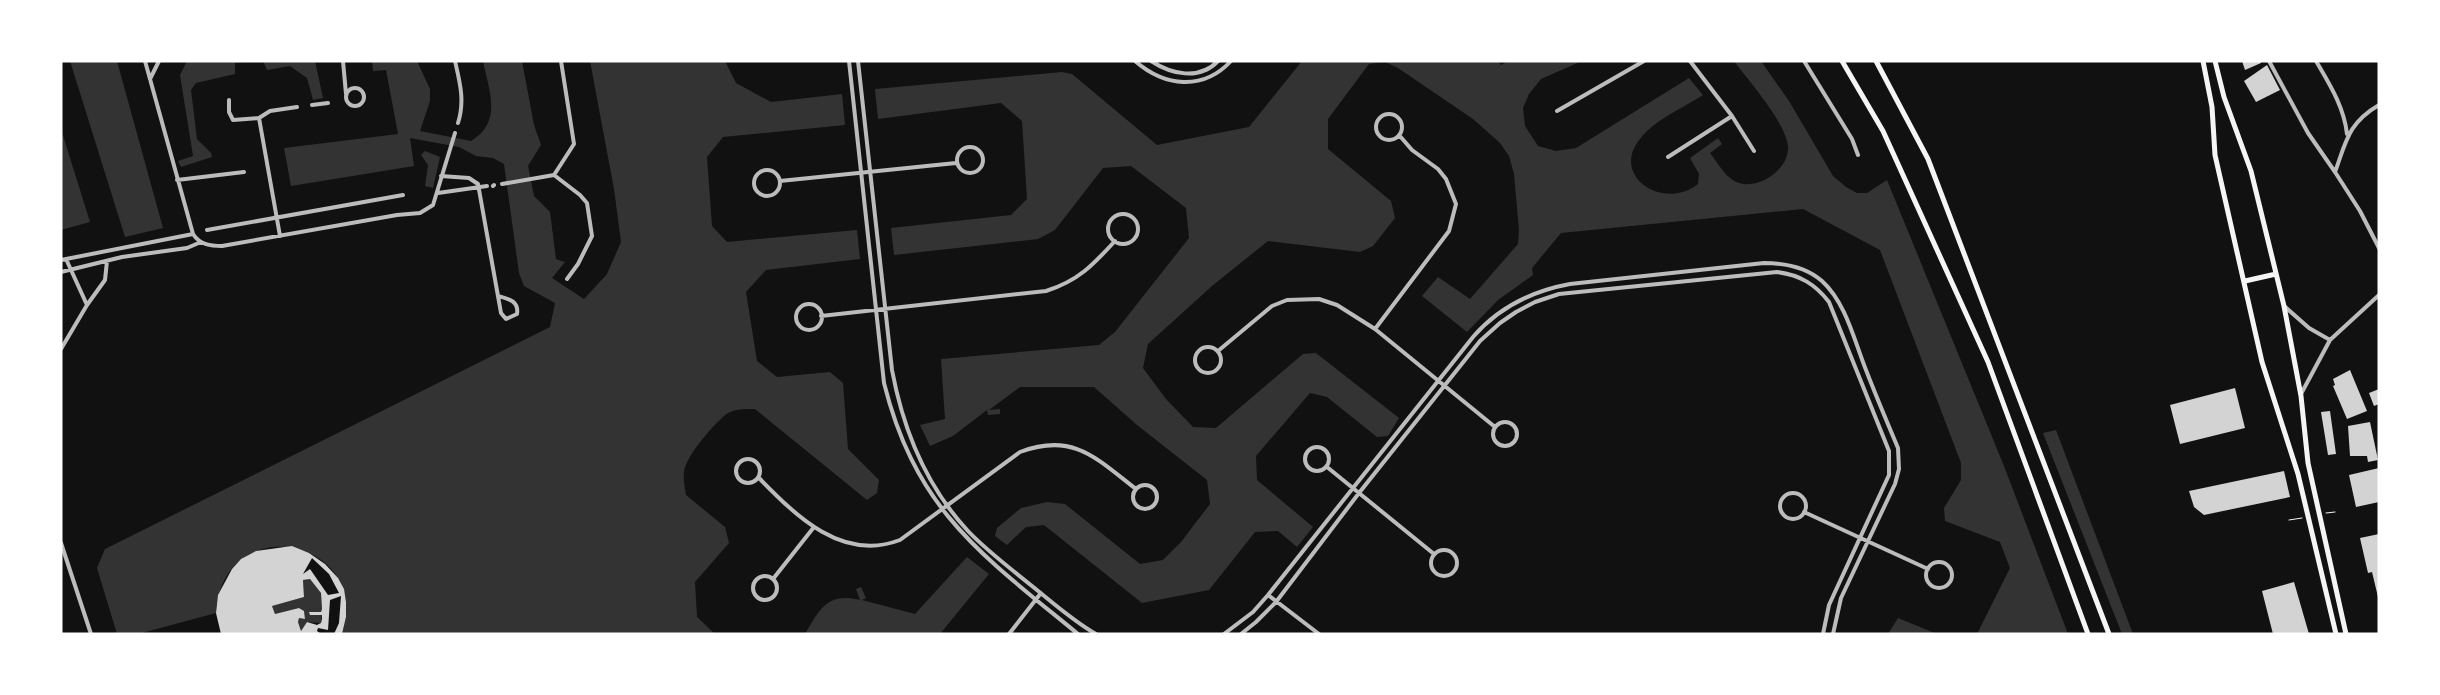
<svg xmlns="http://www.w3.org/2000/svg" width="2440" height="695" viewBox="0 0 2440 695" font-family="Inter,sans-serif">
  <rect width="100%" height="100%" fill="#111"/>
  <path fill="#333" d="M 70,61 L 117,61 L 163,228 L 125,237 Z
    M 187,61 L 251,61 L 235,63 L 235,74 L 196,83 L 191,90 L 197,139 L 211,153 L 212,157 L 181,167 L 178,161 L 193,156 L 180,75 Z
    M 263,61 L 315,61 L 323,98 L 313,100 L 307,78 L 290,66 L 267,70 Z
    M 372,61 L 417,61 L 430,89 L 430,101 L 420,131 L 471,141 C 503,121 489,92 483,61 L 522,61 L 534,125 L 541,145 L 528,166 L 534,196 L 550,212 L 556,259 L 565,262 L 552,278 L 584,299 L 607,274 L 621,242 L 614,189 L 590,61 L 725,61 L 736,83 L 771,102 L 842,94 L 845,125 L 723,137 L 707,157 L 712,226 L 727,242 L 857,230 L 860,259 L 766,270 L 746,292 L 757,361 L 777,377 L 830,372 L 843,383 L 848,449 L 879,480 L 877,493 L 867,500 L 755,409 C 746,409 737,408 728,413 C 716,421 685,457 684,472 C 683,479 685,488 686,495 L 725,527 L 729,543 L 695,582 L 697,617 L 715,634 L 342,634 C 373,539 223,507 216,613 L 138,634 L 117,634 L 97,568 L 105,549 L 550,327 L 555,303 L 524,286 L 519,273 L 504,164 L 493,158 L 476,156 L 459,147 L 410,138 L 414,166 L 291,186 L 284,148 L 398,134 L 386,70 L 373,71 Z
    M 1302,61 L 1498,61 L 1501,65 L 1508,61 L 1582,61 L 1541,79 L 1529,94 L 1523,108 L 1525,126 L 1538,146 L 1556,151 L 1576,148 L 1689,78 L 1703,95 C 1683,108 1654,120 1640,139 C 1610,175 1662,212 1698,184 L 1699,174 L 1690,158 L 1718,138 L 1722,144 L 1710,153 C 1718,163 1726,179 1739,183 C 1759,189 1787,171 1788,149 C 1789,126 1748,80 1734,61 L 1761,61 L 1789,101 L 1833,176 L 1846,187 L 1857,193 L 1867,193 L 1887,180 L 2004,466 L 2068,634 L 1977,634 L 2010,568 L 2000,542 L 1945,521 L 1944,508 L 1961,480 L 1961,463 L 1880,250 L 1803,209 L 1561,233 L 1532,268 L 1533,275 L 1498,300 L 1467,332 L 1422,296 L 1438,277 L 1470,299 L 1518,244 L 1519,230 L 1514,174 L 1509,156 L 1500,143 L 1473,119 L 1398,68 L 1385,62 L 1369,64 L 1328,119 L 1328,149 L 1391,201 L 1395,218 L 1373,246 L 1360,252 L 1268,241 L 1212,286 L 1148,344 L 1143,368 L 1166,399 L 1193,427 L 1216,428 L 1303,354 L 1316,353 L 1399,418 L 1388,436 L 1377,437 L 1327,397 L 1310,393 L 1256,456 L 1257,480 L 1313,527 L 1297,547 L 1278,531 L 1255,532 L 1209,590 L 1142,603 L 1044,525 L 1026,527 L 1007,545 L 995,536 L 997,528 L 1021,508 L 1047,502 L 1065,504 L 1140,564 L 1163,560 L 1181,542 L 1210,504 L 1207,480 L 1137,425 L 1094,387 L 1020,387 L 989,410 L 1000,409 L 1000,414 L 988,415 L 987,410 L 953,436 L 930,446 L 920,425 L 945,419 L 941,359 L 1099,345 L 1115,332 L 1189,238 L 1186,208 L 1131,166 L 1103,168 L 1055,230 L 1038,239 L 894,255 L 891,228 L 1011,215 L 1027,199 L 1022,121 L 1001,103 L 878,119 L 875,89 L 1062,72 L 1072,74 L 1157,145 L 1249,127 Z
    M 61,129 L 90,222 L 61,230 Z
    M 425,151 L 440,157 L 433,188 L 425,186 L 428,165 L 421,155 Z
    M 2056,430 L 2133,634 L 2122,634 L 2043,433 Z
    M 967,557 L 989,574 L 940,634 L 805,634 C 820,609 827,592 860,600 L 856,589 L 861,587 L 866,598 L 862,600 L 915,614 Z
    M 310,579 L 321,593 L 322,609 L 321,612 L 309,612 L 311,615 L 322,615 L 321,623 L 307,622 L 301,631 L 298,622 L 299,618 L 305,619 L 304,611 L 299,608 L 275,614 L 272,606 L 304,597 L 303,580 Z
    M 1898,618 L 1937,634 L 1888,634 Z"/>
  <path fill="#d3d3d3" fill-rule="evenodd" d="M 2242,61 L 2261,61 L 2261,63 L 2245,70 Z
    M 2267,65 L 2280,90 L 2256,102 L 2244,81 Z
    M 2350,370 L 2367,411 L 2347,419 L 2333,386 L 2335,385 L 2333,379 Z
    M 2235,388 L 2245,428 L 2180,444 L 2170,405 Z
    M 2379,389 L 2379,404 L 2374,406 L 2369,393 Z
    M 2330,411 L 2336,454 L 2328,455 L 2321,412 Z
    M 2370,422 L 2378,460 L 2368,462 L 2367,456 L 2350,456 L 2348,426 Z
    M 2379,468 L 2379,502 L 2356,507 L 2349,475 Z
    M 2284,471 L 2290,497 L 2204,515 L 2194,507 L 2189,491 Z
    M 2379,534 L 2379,596 L 2378,597 L 2372,572 L 2368,573 L 2360,538 Z
    M 292,546 L 309,553 L 325,564 L 338,578 L 344,589 L 346,602 L 346,617 L 342,634 L 334,634 L 339,623 L 341,596 L 330,600 L 328,630 L 318,628 L 317,631 L 321,634 L 221,634 L 216,613 L 218,595 L 232,569 L 241,559 L 256,551 ZM 312,558 L 329,574 L 339,593 L 328,595 L 310,569 L 303,574 ZM 310,579 L 321,593 L 322,609 L 321,612 L 309,612 L 310,615 L 322,615 L 322,619 L 321,623 L 317,625 L 307,622 L 301,631 L 298,622 L 299,618 L 305,619 L 304,611 L 299,608 L 275,614 L 272,606 L 304,597 L 303,580 Z
    M 2294,582 L 2309,634 L 2273,634 L 2262,591 Z"/>
  <g fill="none" stroke-linecap="round" stroke-linejoin="round">
    <path stroke="#f5f5f5" stroke-width="1" d="M 2326,513 L 2335,512
      M 2289,520 L 2302,518"/>
    <path stroke="#bcbcbc" stroke-width="4" d="M 145,61 L 193,234 C 200,245 211,246 222,246 L 397,215 L 420,213 L 433,205 L 455,133
      M 343,61 L 346,94
      M 455,61 C 460,83 465,101 458,123
      M 849,61 L 884,383 C 916,511 982,555 1078,634
      M 858,61 L 892,370 C 903,429 926,486 968,531 C 987,551 1010,568 1032,586 C 1052,602 1073,621 1096,634
      M 1135,61 C 1165,87 1203,91 1231,61
      M 1151,61 C 1171,74 1199,81 1218,61
      M 1690,61 L 1732,116 L 1754,151
      M 1804,61 L 1852,139 L 1858,155
      M 2269,61 L 2308,133 L 2335,172
      M 2316,61 C 2330,85 2344,107 2347,134
      M 150,79 L 159,61
      M346 97a9 9 0 1 1 18 0a9 9 0 1 1-18 0Z
      M 229,100 L 229,112 L 233,120 L 259,118
      M 312,105 L 328,103
      M 2379,105 C 2348,123 2346,142 2335,172 L 2360,211 L 2379,248
      M 1557,111 L 1644,61
      M1376 127a13 13 0 1 1 26 0a13 13 0 1 1-26 0Z
      M957 160a13 13 0 1 1 26 0a13 13 0 1 1-26 0Z
      M 1668,157 L 1732,116
      M754 183a13 13 0 1 1 26 0a13 13 0 1 1-26 0Z
      M 554,175 L 580,195 L 587,203 L 592,236 L 578,264 L 567,279
      M 441,176 L 469,178 L 478,184 L 501,313 L 506,319 L 517,314 C 519,301 509,299 498,296
      M 177,180 L 244,172
      M 780,181 L 956,163
      M 502,184 L 554,175 L 574,144 L 561,61
      M 493,186 L 494,185
      M 438,193 L 487,186
      M1108 229a15 15 0 1 1 30 0a15 15 0 1 1-30 0Z
      M 207,230 L 403,195
      M 280,236 L 259,118 L 270,111 L 297,107
      M 61,260 L 193,234
      M 61,272 L 122,257 L 187,248 L 201,242
      M796 317a13 13 0 1 1 26 0a13 13 0 1 1-26 0Z
      M 87,305 L 105,280 L 107,261
      M 2284,306 L 2309,328 L 2330,340
      M 821,316 L 1046,291 C 1078,281 1093,265 1115,241
      M 1375,329 L 1449,231 L 1456,204 L 1446,179 L 1438,169 L 1412,150 L 1399,135
      M1195 360a13 13 0 1 1 26 0a13 13 0 1 1-26 0Z
      M 61,349 L 87,305 L 66,259
      M 1218,351 L 1272,306 L 1287,300 L 1319,299 L 1337,305 L 1375,329 L 1495,427
      M 2301,394 L 2330,340 L 2379,295
      M1493 434a12 12 0 1 1 24 0a12 12 0 1 1-24 0Z
      M1305 459a12 12 0 1 1 24 0a12 12 0 1 1-24 0Z
      M736 471a12 12 0 1 1 24 0a12 12 0 1 1-24 0Z
      M 1327,467 L 1434,554
      M 759,478 C 796,516 842,562 900,540 L 1020,452 C 1073,432 1096,458 1136,489
      M1133 497a12 12 0 1 1 24 0a12 12 0 1 1-24 0Z
      M1780 506a13 13 0 1 1 26 0a13 13 0 1 1-26 0Z
      M 1804,512 L 1928,569
      M 61,543 L 91,634
      M1431 563a13 13 0 1 1 26 0a13 13 0 1 1-26 0Z
      M1926 575a13 13 0 1 1 26 0a13 13 0 1 1-26 0Z
      M753 588a12 12 0 1 1 24 0a12 12 0 1 1-24 0Z
      M 773,579 L 814,527
      M 1268,595 L 1319,634
      M 1009,634 L 1041,593
      M 1224,634 L 1253,612 L 1268,595 L 1473,337 C 1498,308 1532,291 1570,284 L 1764,263 C 1785,263 1806,267 1822,281 C 1846,303 1854,340 1866,370 C 1876,396 1887,422 1898,448 L 1899,469 L 1895,484 L 1841,598 L 1833,634
      M 1241,634 L 1256,622 L 1276,602 L 1359,493 L 1480,341 L 1500,323 L 1516,312 L 1535,302 L 1559,294 L 1777,272 C 1800,275 1815,284 1829,302 L 1889,451 L 1889,475 L 1829,605 L 1823,634"/>
    <path stroke="#f5f5f5" stroke-width="5" d="M 1842,61 L 1883,131 L 1988,362 L 2088,634
      M 1876,61 L 1928,159 L 2109,634
      M 2203,61 L 2212,107 L 2215,155 L 2262,362 L 2298,474 L 2336,634
      M 2215,61 L 2224,97 L 2251,171 L 2284,306 L 2301,396 L 2308,463 L 2346,634
      M 2245,281 L 2276,274"/>
  </g>
  <rect width="2440" height="695" fill="none" stroke="#ffffff" stroke-width="125"/>
</svg>
